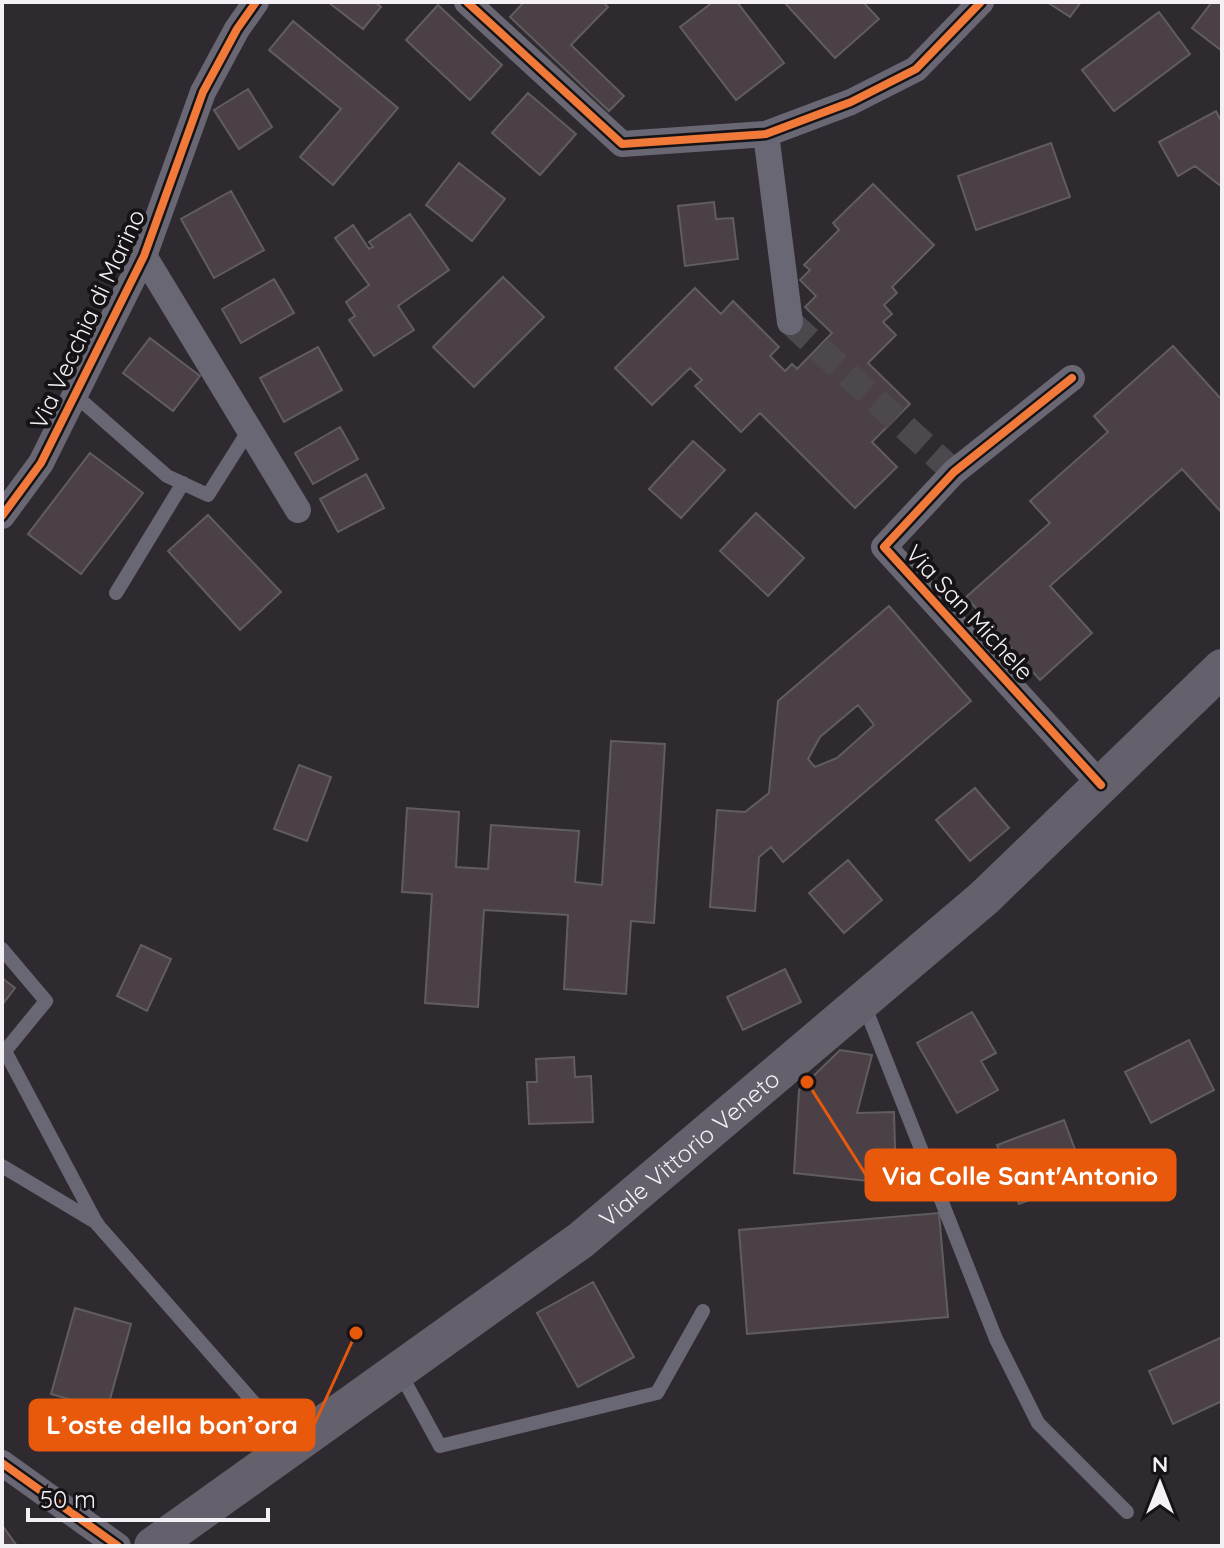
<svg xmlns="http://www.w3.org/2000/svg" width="1224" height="1548" viewBox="0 0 1224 1548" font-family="Quicksand,sans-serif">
  <rect width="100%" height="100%" fill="#2e2a2f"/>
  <path fill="#4c4047" stroke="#605d5f" stroke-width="2" fill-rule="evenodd" d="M 328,2 L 375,2 L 381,7 L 363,29 Z
    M 524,2 L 603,2 L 608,7 L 571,45 L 624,96 L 609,111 L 510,17 Z
    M 713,2 L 737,2 L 784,63 L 736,100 L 680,27 Z
    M 784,2 L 863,2 L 879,19 L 835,58 Z
    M 1047,2 L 1081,2 L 1070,17 Z
    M 1212,2 L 1222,2 L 1222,51 L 1192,28 Z
    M 438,5 L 502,65 L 470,100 L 406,40 Z
    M 1159,12 L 1190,54 L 1114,111 L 1082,70 Z
    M 293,21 L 398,108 L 333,185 L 300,157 L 341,109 L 269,50 Z
    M 248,89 L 272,127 L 239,149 L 214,110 Z
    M 528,93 L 576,134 L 540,175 L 492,133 Z
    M 1216,111 L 1222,123 L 1222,187 L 1195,166 L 1178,176 L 1159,142 Z
    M 1051,143 L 1070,197 L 976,230 L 958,176 Z
    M 459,163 L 505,199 L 472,241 L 426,205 Z
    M 873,184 L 934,245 L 892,287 L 897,293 L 884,305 L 892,314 L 883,322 L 896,335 L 868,363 L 910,404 L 872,442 L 897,467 L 855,508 L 760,413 L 741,432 L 695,386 L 702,380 L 690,368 L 652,405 L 615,368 L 695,288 L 721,314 L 733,301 L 779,347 L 770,356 L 785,371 L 792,364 L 797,369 L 832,333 L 805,307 L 816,296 L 800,280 L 810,270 L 804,265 L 839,230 L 833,223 Z
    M 231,191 L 264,250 L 214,278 L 181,219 Z
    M 714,202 L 716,219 L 733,218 L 738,259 L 685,266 L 678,206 Z
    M 410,214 L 449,270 L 398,306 L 414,330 L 374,356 L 349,320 L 355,316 L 346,302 L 369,285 L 335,238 L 353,225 L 369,249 L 373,247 L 369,242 Z
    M 503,277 L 544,317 L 474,387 L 433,347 Z
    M 274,279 L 294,313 L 241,343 L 222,309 Z
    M 150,338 L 200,376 L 173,411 L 123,373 Z
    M 1173,346 L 1222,400 L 1222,513 L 1182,469 L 1050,586 L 1092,633 L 1040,680 L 966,597 L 1050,523 L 1030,501 L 1108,432 L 1094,416 Z
    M 318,347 L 342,390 L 284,422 L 260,378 Z
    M 340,427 L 358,459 L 313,484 L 295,453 Z
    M 693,441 L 725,470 L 681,518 L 649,489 Z
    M 90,453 L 143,493 L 81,574 L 28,534 Z
    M 366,474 L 384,508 L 338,532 L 320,499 Z
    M 756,513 L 804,558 L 768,596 L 720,551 Z
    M 208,515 L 281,592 L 240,630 L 168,551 Z
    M 889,606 L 971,701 L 783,862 L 771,847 L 759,857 L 755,911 L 710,907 L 717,810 L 745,812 L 769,793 L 778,701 ZM 858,705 L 874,725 L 837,758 L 815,767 L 808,759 L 820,737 Z
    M 611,741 L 665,744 L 654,923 L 631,921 L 626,994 L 564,989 L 568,915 L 484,910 L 478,1007 L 425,1003 L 432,894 L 402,892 L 407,808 L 459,812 L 456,867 L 488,869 L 491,825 L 579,831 L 575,882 L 602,885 Z
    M 299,765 L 331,777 L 307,841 L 274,829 Z
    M 975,788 L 1009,828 L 970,861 L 936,820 Z
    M 848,860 L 882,900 L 844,933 L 809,893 Z
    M 141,945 L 171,959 L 147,1011 L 117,996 Z
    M 785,969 L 801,1002 L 743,1030 L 727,997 Z
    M 2,978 L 15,988 L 2,1005 Z
    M 972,1012 L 996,1053 L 981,1061 L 998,1090 L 957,1113 L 917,1043 Z
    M 1189,1040 L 1214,1090 L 1151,1123 L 1125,1072 Z
    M 840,1050 L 872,1055 L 857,1113 L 894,1112 L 896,1184 L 794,1173 L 799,1090 Z
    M 574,1057 L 575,1077 L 591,1076 L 593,1122 L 529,1124 L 527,1082 L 537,1082 L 536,1059 Z
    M 1064,1120 L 1086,1179 L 1019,1204 L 997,1145 Z
    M 939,1213 L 948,1317 L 747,1334 L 739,1230 Z
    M 593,1282 L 634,1357 L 578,1387 L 537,1313 Z
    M 75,1308 L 131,1324 L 107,1410 L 51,1394 Z
    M 1222,1337 L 1222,1401 L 1173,1424 L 1149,1371 Z
    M 2,1525 L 17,1546 L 2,1546 Z"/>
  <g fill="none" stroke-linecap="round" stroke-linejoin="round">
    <path stroke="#4c484d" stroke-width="26" stroke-dasharray="26 13" stroke-linecap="butt" d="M 790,322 L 954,472"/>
    <path stroke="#6a6774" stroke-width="14" d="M 75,395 L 167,476 L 208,495 L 249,430
      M 116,593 L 183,483
      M 2,949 L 46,1001 L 5,1051 L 97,1224 L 292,1446
      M 863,1002 L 996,1339 L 1038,1423 L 1127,1512
      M 2,1166 L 97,1223
      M 399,1371 L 440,1446 L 657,1393 L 703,1311"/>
    <path stroke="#6a6774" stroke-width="26" d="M 467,2 L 622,144 L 766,134 L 851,102 L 916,69 L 981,2
      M 766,134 L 790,322
      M 144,256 L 298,510
      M 1072,378 L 954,472 L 884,547 L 1101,785
      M 2,516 L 41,463 L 144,256 L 203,92 L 237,29 L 256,2
      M 2,1463 L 118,1546"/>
    <path stroke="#64606c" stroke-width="38" id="s1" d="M 153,1546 L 581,1240 L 984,898 L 1222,668"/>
    <g stroke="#161316" stroke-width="13">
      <path id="cycleway" d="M 467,2 L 622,144 L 766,134 L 851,102 L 916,69 L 981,2
        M 1072,378 L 954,472 L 884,547 L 1101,785
        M 2,516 L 41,463 L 144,256 L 203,92 L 237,29 L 256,2
        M 2,1463 L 118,1546"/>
    </g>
    <use href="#cycleway" stroke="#f17a3a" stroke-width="8"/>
  </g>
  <g text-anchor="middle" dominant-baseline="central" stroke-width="8" stroke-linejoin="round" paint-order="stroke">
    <g font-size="24" fill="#f5f0f5" stroke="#161316">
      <text transform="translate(87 319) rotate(-65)">Via Vecchia di Marino</text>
      <text transform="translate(970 612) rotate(47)">Via San Michele</text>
      <text stroke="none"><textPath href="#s1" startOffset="668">Viale Vittorio Veneto</textPath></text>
    </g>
  </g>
  <path fill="none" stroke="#e8590c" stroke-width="3" d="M807 1082L866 1175M356 1333L314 1425"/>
  <g fill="#e8590c" stroke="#161316" stroke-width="3">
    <circle cx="807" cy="1082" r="8"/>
    <circle cx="356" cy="1333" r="8"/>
  </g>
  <g fill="#e8590c" stroke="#e8590c" stroke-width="3">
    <rect x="866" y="1150" width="309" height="50" rx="8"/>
    <rect x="30" y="1400" width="284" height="50" rx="8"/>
  </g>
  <g font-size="26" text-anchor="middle" font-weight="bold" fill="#fff">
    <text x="1020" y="1185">Via Colle Sant'Antonio</text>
    <text x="172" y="1434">L’oste della bon’ora</text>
  </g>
  <rect width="1224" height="1548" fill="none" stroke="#f5f0f5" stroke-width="8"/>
  <g transform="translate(1160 1484)" stroke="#161316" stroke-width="6" paint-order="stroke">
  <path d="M0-6L14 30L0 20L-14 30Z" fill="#f5f0f5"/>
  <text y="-12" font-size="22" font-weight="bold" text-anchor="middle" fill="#f5f0f5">N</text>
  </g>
  <path d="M28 1508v12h240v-12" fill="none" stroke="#f5f0f5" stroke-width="4"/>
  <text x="40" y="1508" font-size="24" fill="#f5f0f5" stroke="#161316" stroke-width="6" paint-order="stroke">50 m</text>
</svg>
